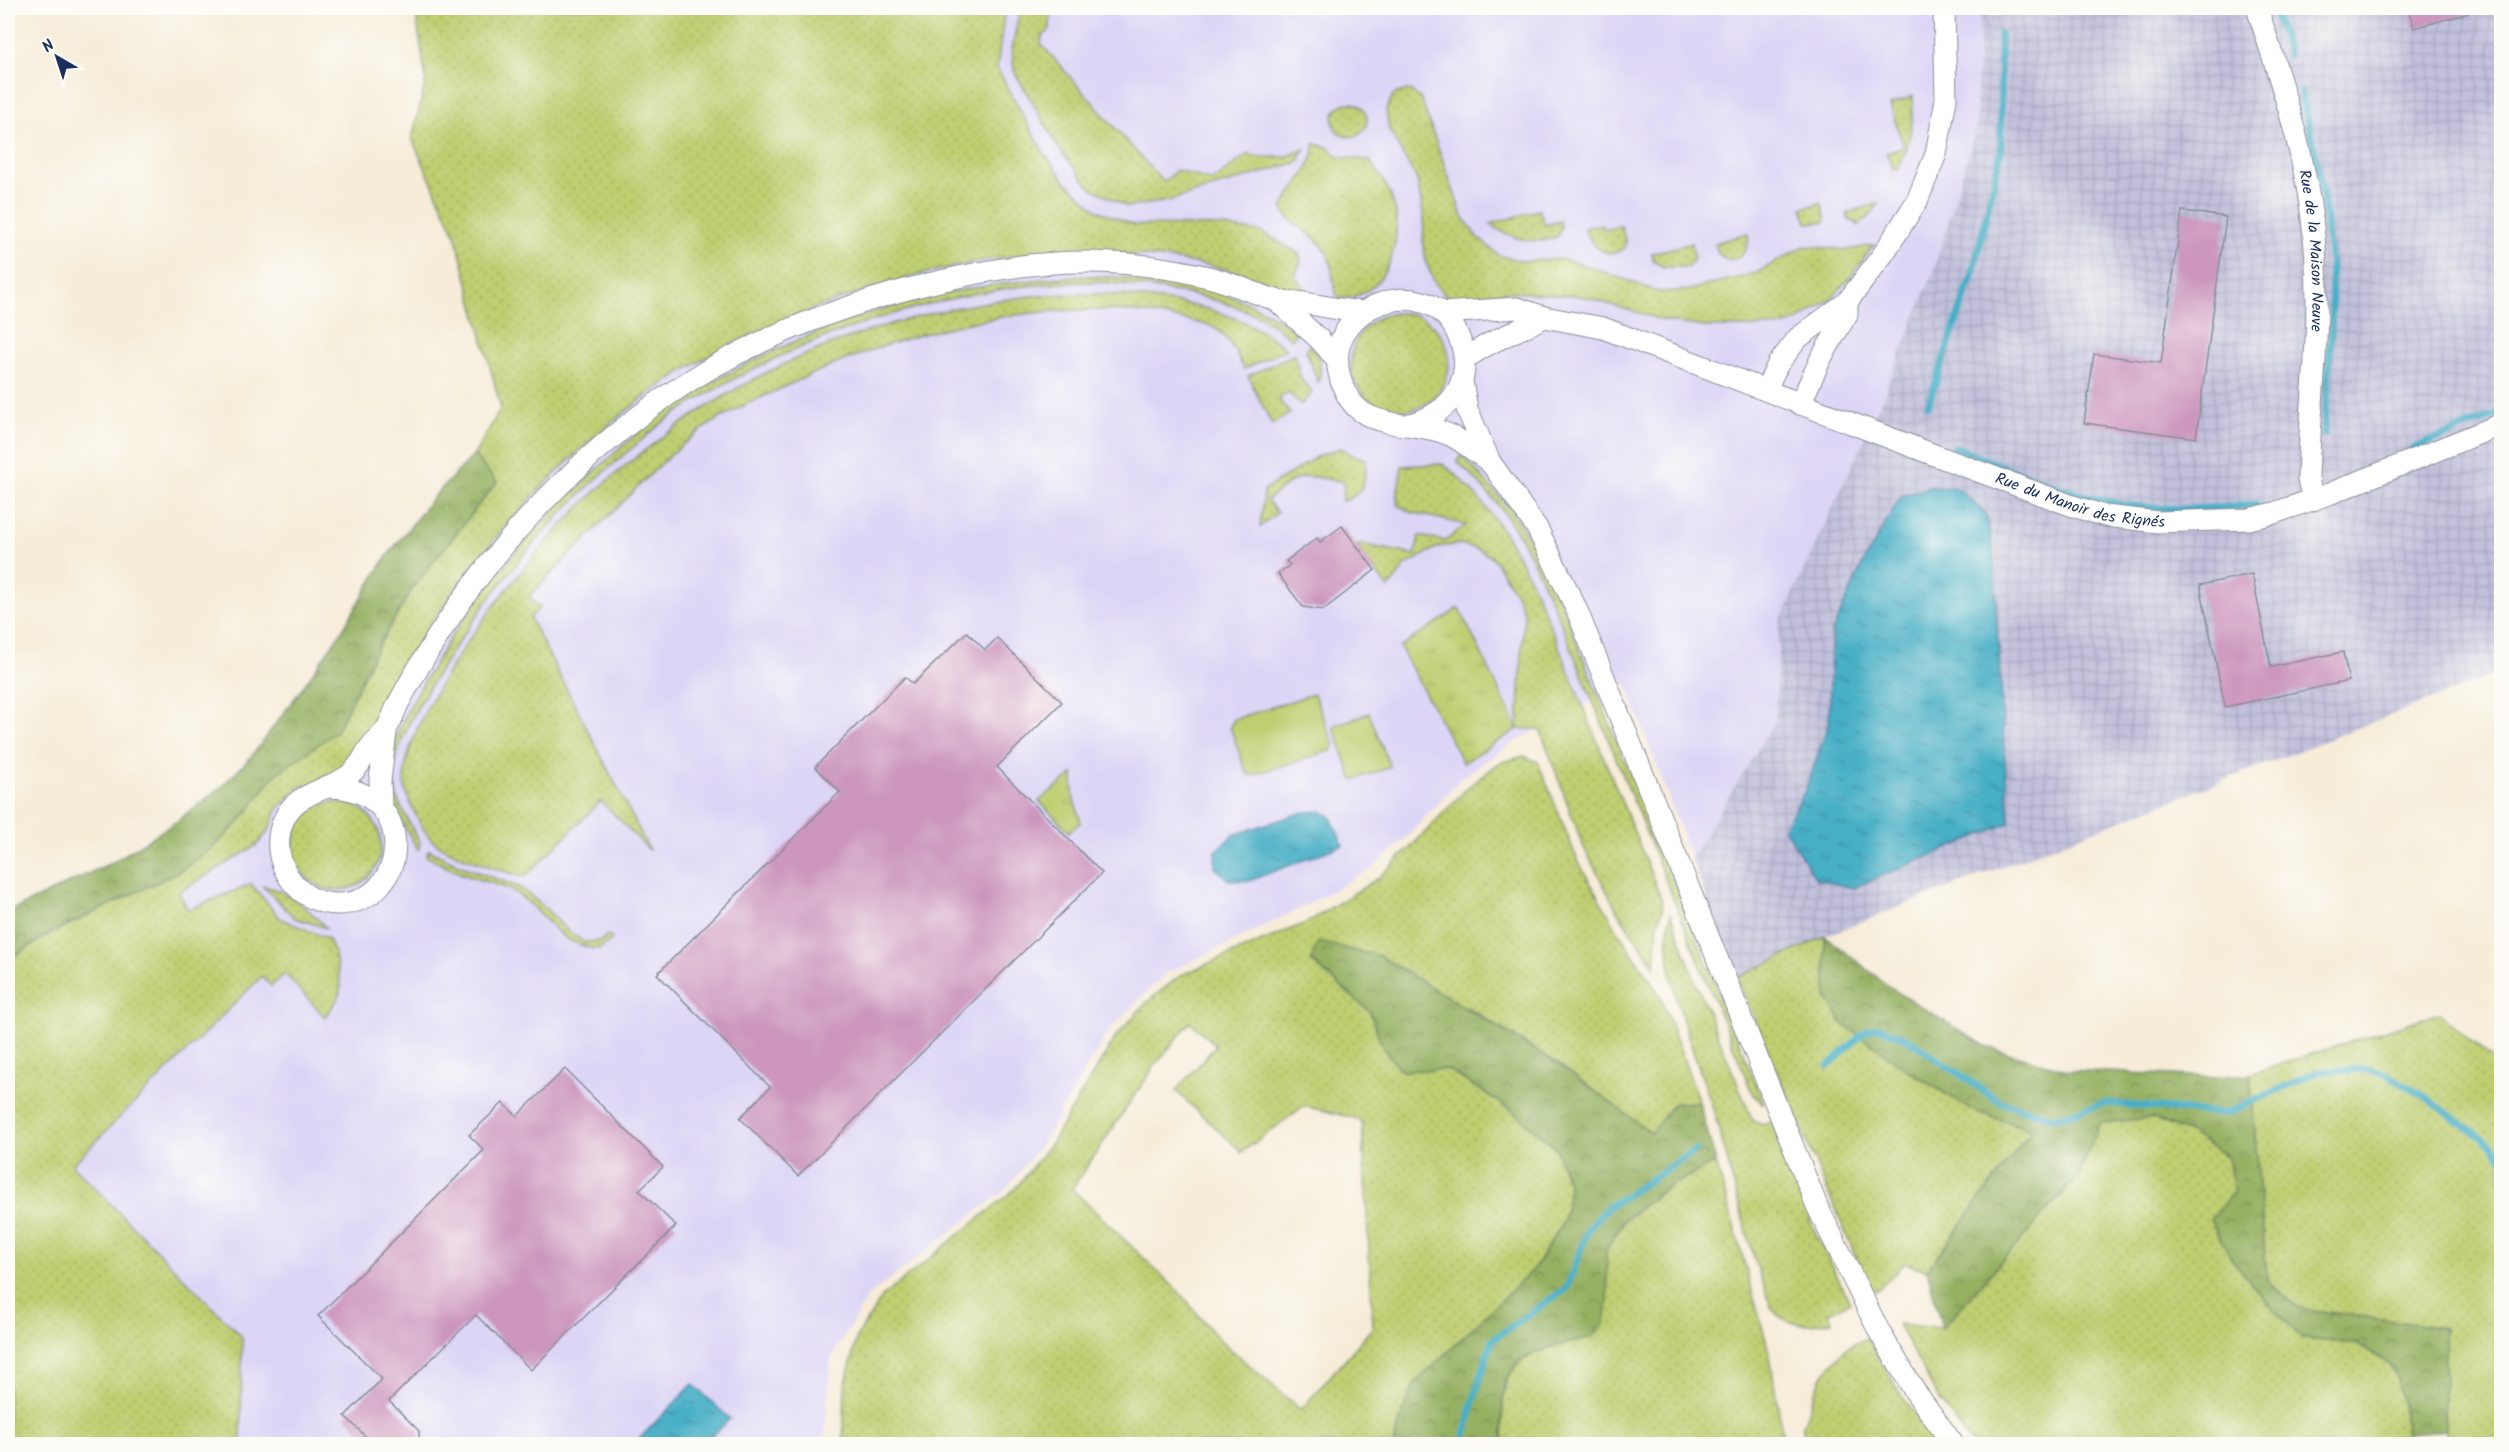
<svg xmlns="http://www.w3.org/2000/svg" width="2509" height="1452" viewBox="0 0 2509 1452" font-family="Kalam,sans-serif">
  <defs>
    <pattern id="industrial-grid" width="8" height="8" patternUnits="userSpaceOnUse" patternTransform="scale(1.5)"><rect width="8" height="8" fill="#c2c1dc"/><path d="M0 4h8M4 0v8" fill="none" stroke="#a6a6bf"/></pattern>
    <pattern id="grass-dots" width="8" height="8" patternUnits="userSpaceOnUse" patternTransform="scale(1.5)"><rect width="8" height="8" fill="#bece70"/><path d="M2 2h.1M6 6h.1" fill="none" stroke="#a3b163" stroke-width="1.8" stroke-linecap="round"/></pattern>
    <pattern id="forest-crowns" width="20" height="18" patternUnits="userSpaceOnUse" patternTransform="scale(1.5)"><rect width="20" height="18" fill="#96b162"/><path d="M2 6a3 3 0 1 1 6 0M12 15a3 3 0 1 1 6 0" fill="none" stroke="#7a9054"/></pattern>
    <pattern id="park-tufts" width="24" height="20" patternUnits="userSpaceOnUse" patternTransform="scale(1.5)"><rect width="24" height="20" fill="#bece70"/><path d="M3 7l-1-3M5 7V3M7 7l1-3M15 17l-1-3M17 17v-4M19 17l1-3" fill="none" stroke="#a3b163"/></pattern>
    <pattern id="water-ripples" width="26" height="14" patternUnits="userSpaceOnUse" patternTransform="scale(1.5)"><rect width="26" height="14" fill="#47afc6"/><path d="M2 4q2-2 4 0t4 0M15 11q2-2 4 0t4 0" fill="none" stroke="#3a8fa4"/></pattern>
  </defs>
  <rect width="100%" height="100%" fill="#fdfcf7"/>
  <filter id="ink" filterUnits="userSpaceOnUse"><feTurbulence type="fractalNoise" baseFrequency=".0167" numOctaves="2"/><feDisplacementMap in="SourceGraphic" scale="12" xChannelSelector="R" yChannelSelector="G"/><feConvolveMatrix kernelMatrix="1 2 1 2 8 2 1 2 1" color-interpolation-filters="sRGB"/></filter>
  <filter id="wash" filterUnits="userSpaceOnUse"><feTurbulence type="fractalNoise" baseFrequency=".008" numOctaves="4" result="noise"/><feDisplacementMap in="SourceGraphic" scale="24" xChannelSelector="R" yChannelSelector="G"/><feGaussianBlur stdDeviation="1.35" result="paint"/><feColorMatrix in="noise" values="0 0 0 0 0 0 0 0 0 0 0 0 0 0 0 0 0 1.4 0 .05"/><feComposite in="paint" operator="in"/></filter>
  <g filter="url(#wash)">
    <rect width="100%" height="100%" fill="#f6ecd8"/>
    <path fill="#ddd5f6" d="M 415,8 L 1980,8 L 1976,128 L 1934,270 L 1881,402 L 1779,623 L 1775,721 L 1691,858 L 1626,683 L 1511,744 L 1461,778 L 1402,842 L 1372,868 L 1303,907 L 1165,974 L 1110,1029 L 1044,1140 L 1006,1189 L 868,1296 L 831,1359 L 824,1444 L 241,1444 L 241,1337 L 8,1161 L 8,912 L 115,861 L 176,822 L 220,788 L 251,757 L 297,694 L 340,634 L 385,559 L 435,495 L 474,455 L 501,408 L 455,234 L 412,139 L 426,80 Z"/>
    <path fill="url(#industrial-grid)" d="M 1980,8 L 2501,8 L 2501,672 L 1825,936 L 1737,978 L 1691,858 L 1775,721 L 1779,623 L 1881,402 L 1934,270 L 1976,128 Z"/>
    <path fill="url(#grass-dots)" stroke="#6c7e67" stroke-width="1.5" fill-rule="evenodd" d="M 415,8 L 1005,8 L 997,68 L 1044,153 L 1065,181 L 1097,210 L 1134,225 L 1217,226 L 1262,232 L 1299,254 L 1301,261 L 1295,277 L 1314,298 C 1282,289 1251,275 1219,268 C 1177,258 1133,254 1090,252 C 1022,249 937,268 871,289 C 806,310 742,335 683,371 C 586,431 486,538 425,633 C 400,672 379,715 357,757 L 340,771 L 319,782 L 298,788 L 277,810 L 269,830 L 257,845 L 179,892 L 188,910 L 251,884 L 281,919 L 329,939 L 335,955 L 341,985 L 339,997 L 325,1017 L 285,974 L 271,986 L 262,976 L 72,1165 L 242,1337 L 241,1444 L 8,1444 L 8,960 L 49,934 L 180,871 L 215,846 L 240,821 L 275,775 L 295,761 L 345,714 L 377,648 L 414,586 L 497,482 L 474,455 L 501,408 L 455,234 L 412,139 L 426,80 Z
      M 1020,8 L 1051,8 L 1050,30 L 1042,37 L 1041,44 L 1163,182 L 1177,170 L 1212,181 L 1250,153 L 1254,157 L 1286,157 L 1305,149 L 1298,162 L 1168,201 L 1127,207 L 1090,187 L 1060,150 L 1014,71 L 1012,50 Z
      M 1409,90 L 1421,99 L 1462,215 L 1476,236 L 1500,256 L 1525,261 L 1562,259 L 1591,267 L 1659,292 L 1688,290 L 1756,273 L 1805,246 L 1847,250 L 1874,245 L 1848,280 L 1831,299 L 1796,322 L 1776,327 L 1704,327 L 1665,321 L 1582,296 L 1506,292 L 1482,295 L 1462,302 L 1449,299 L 1436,285 L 1426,263 L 1423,242 L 1424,218 L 1417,180 L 1389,130 L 1386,110 L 1394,94 Z
      M 1913,96 C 1914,119 1909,149 1898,169 L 1893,170 L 1887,153 L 1904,147 L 1890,105 Z
      M1333 120a17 17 0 1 1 34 0a17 17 0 1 1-34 0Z
      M 1314,144 L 1328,147 L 1339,157 L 1369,160 C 1380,174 1393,195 1396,214 C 1399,245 1388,285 1356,296 C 1351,298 1344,298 1338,299 C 1331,284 1334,263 1325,250 C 1314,232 1290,226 1282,208 C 1292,189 1316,164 1314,144 Z
      M 1821,203 L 1826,219 L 1825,222 L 1807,223 L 1802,208 Z
      M 1879,203 L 1871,215 L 1859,225 L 1848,218 L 1847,213 Z
      M 1539,210 L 1545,225 L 1560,221 L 1561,228 L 1558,236 C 1535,247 1509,238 1490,224 Z
      M 1601,224 L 1604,230 L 1621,226 L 1626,242 L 1625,248 C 1608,262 1590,245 1584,228 Z
      M 1748,233 C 1753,259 1720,272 1715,243 Z
      M 1692,243 L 1694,259 L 1688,267 L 1664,267 L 1654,262 L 1652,253 Z
      M 1091,276 C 1150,279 1212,283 1266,312 C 1276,318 1286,325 1297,332 L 1292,339 C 1284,333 1276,326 1268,321 C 1235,303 1196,294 1159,289 C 1138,286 1115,282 1093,282 C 955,282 790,338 675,414 C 660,423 647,436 633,447 C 568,501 512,563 465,633 C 441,668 390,740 393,783 C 395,800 412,827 420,843 L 418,850 C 407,830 392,809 389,786 C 384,749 408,708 426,678 C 470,601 528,533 593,473 C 622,446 653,418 687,397 C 715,379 746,364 776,350 C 875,303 982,280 1091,276 Z
      M 1108,294 C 1172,301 1234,305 1286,349 L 1244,369 C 1235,352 1228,332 1208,325 C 1181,319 1152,313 1124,311 C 1007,304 891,336 786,386 C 754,401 718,416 691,438 C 664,459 642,483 618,507 C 588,537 558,566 529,597 L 540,608 L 530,618 L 650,851 L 601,801 L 526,876 L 519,876 C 498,869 444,854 430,838 C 420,826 404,795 404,779 C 407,699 543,537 604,484 C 653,441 706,404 764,374 C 846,332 940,306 1032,296 C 1057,293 1083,294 1108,294 Z
      M1351 362a49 49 0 1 1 98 0a49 49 0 1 1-98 0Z
      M 1310,344 C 1320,357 1323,367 1318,383 L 1306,350 Z
      M 1294,354 L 1301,379 L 1312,393 L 1301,405 L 1288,392 L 1279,400 L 1290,413 L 1272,425 L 1248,376 Z
      M 1341,448 L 1352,455 L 1366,459 C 1366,479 1364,497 1342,501 L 1344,482 C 1300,474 1302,472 1267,500 L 1277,513 L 1260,527 L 1264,490 L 1318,456 Z
      M 1462,455 L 1512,511 L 1534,548 L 1556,591 L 1764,1104 L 1753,1095 L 1559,618 C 1546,591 1535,562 1520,537 C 1504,508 1480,484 1457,461 Z
      M 1442,464 C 1452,470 1461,480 1470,489 C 1503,524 1524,564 1543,608 L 1661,898 L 1663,908 L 1658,923 L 1655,967 L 1619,914 L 1583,846 L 1540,729 L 1518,729 L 1524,613 L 1515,592 L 1493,558 L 1480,550 L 1461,544 L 1438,547 L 1406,565 L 1388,589 L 1357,546 L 1361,544 L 1415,555 L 1419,536 L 1445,541 L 1466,525 L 1410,512 L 1398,505 L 1397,496 L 1402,466 Z
      M 1524,756 L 1538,762 L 1577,859 L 1619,933 L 1661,997 L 1699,1102 L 1673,1104 L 1652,1134 L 1557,1063 L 1467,1007 L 1311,961 L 1370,1012 L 1383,1048 L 1401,1071 L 1447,1069 L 1512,1110 L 1556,1149 L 1569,1186 L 1564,1221 L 1534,1269 L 1459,1342 L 1401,1416 L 1394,1444 L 843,1444 L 845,1387 L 857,1336 L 883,1296 L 1014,1190 L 1052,1142 L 1117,1035 L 1147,1002 L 1181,975 L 1308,922 L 1377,879 L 1410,848 L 1467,788 L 1499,763 ZM 1190,1022 L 1216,1045 L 1176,1091 L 1242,1152 L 1304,1106 L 1354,1118 L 1362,1122 L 1373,1327 L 1301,1410 L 1219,1339 L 1178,1291 L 1072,1189 L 1153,1068 Z
      M293 846a44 44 0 1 1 88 0a44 44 0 1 1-88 0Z
      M 429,850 L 459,865 L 521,888 L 544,907 L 568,931 L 584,942 L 600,941 L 608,935 L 612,939 L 599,949 C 561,946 551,921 524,899 C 508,885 483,882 463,874 C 451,870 438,862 426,856 Z
      M 263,886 C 288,890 309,909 326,928 L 295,918 Z
      M 1671,914 L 1696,983 L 1753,1121 L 1760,1124 L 1772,1122 L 1817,1237 L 1850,1302 L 1828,1313 L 1832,1321 C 1807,1325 1791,1329 1772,1309 C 1747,1245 1733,1178 1714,1112 C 1698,1059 1655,966 1671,914 Z
      M 1825,936 L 1826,996 L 1842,1023 L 1907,1070 L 1972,1110 L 2032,1130 L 1927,1270 L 1905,1263 L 1879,1289 L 1871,1293 L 1737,978 Z
      M 2439,1013 L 2501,1066 L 2501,1444 L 2445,1444 L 2445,1328 L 2298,1308 L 2267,1280 L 2250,1074 Z
      M 2152,1118 L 2192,1134 L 2229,1157 L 2234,1191 L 2233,1261 L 2268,1303 L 2303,1339 L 2357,1344 L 2380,1357 L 2391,1366 L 2398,1381 L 2409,1444 L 1972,1444 L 1939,1399 L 1898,1324 L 1942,1328 L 2079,1175 L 2100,1122 Z
      M 1716,1162 L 1769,1351 L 1784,1444 L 1504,1444 C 1496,1359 1515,1356 1591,1337 L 1608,1300 L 1606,1250 L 1625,1220 L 1668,1187 Z
      M 1867,1338 L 1902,1396 L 1936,1444 L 1804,1444 L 1803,1425 L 1822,1376 L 1846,1348 Z"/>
    <path fill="url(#forest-crowns)" stroke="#587060" stroke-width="1.5" d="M 474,455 L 497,482 L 414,586 L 377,648 L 336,732 L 275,775 L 240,821 L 215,846 L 180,871 L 49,934 L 8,960 L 8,912 L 115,861 L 176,822 L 220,788 L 251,757 L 298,694 L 340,634 L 385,559 L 435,495 Z
      M 1825,936 L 1892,989 L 1987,1047 L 2068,1070 L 2211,1077 L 2250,1074 L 2267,1280 L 2298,1308 L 2445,1328 L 2445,1430 L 2407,1433 L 2398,1381 L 2391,1366 L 2380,1357 L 2357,1344 L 2303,1339 L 2268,1303 L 2233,1261 L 2210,1220 L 2234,1191 L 2228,1157 L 2192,1134 L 2153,1118 L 2100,1123 L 2079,1175 L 1942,1328 L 1927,1270 L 2032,1130 L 1972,1110 L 1907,1070 L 1842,1023 L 1826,996 Z
      M 1318,942 L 1380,956 L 1557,1063 L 1652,1133 L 1673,1104 L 1699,1102 L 1716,1162 L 1668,1187 L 1624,1220 L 1606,1250 L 1608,1300 L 1605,1323 L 1592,1337 L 1550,1347 L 1518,1361 L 1504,1384 L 1502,1420 L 1504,1444 L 1394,1444 L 1401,1416 L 1414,1384 L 1534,1269 L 1564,1221 L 1569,1186 L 1556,1149 L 1512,1110 L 1447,1069 L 1402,1071 L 1383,1048 L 1370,1012 L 1311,960 Z"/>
    <path fill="url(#park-tufts)" stroke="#6c7e67" stroke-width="1.5" d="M 1459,608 L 1518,729 L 1463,763 L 1400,647 Z
      M 1073,774 L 1073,796 L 1081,822 L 1069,832 L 1039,801 Z"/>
    <path fill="#bece70" stroke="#6c7e67" stroke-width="1.5" d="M 1314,694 L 1334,745 L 1333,750 L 1250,776 L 1246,771 L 1230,727 L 1234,719 Z
      M 1369,713 L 1390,767 L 1353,780 L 1333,726 Z"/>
    <path fill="url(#water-ripples)" stroke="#316f92" stroke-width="1.5" d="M 1931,487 L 1959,489 L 1986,514 L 1993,550 L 2009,823 L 1853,888 L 1816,879 L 1784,828 L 1806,789 L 1829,722 L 1832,632 L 1864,561 L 1901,496 Z
      M 1322,811 L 1331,817 L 1343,845 L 1249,881 L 1228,880 L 1215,867 L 1216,851 L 1233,835 L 1303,812 Z
      M 693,1384 L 730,1419 L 704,1444 L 639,1444 L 636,1442 Z"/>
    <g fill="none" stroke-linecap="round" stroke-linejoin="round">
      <path stroke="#47afc6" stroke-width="7" d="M 2273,8 L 2289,55
        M 2301,92 C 2316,151 2327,208 2331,269 C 2334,324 2328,379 2324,434
        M 1928,405 L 1973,273 L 2001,151 L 2000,34
        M 1955,447 C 2012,470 2071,497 2133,506 C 2173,511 2216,509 2256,504
        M 2412,449 L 2502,412
        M 1828,1066 L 1865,1032 L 1877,1027 L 1908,1039 L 2000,1102 L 2055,1118 L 2105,1103 L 2225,1114 L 2317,1072 L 2365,1069 L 2384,1073 L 2424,1096 L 2493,1146 L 2502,1158
        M 1463,1444 L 1473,1402 L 1492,1340 L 1567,1288 L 1588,1229 L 1607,1208 L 1696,1150"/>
    </g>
    <g id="blocks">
      <path fill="#cc96be" d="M 2408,8 L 2468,8 L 2469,13 L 2414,28 Z
        M 2182,211 L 2226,217 L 2196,438 L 2084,423 L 2094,354 L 2161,363 Z
        M 1342,526 L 1375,570 L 1323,610 L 1303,607 L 1278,574 L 1290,565 L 1286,561 L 1317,538 L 1320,542 Z
        M 2252,574 L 2271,667 L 2343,652 L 2349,681 L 2225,707 L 2200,585 Z
        M 967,632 L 985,650 L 997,638 L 1062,702 L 997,767 L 1102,873 L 798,1176 L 740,1118 L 770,1087 L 657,974 L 840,792 L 815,767 L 905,677 L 913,684 Z
        M 565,1069 L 663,1167 L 639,1190 L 676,1226 L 531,1370 L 476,1315 L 389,1401 L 419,1431 L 419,1444 L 373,1444 L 345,1416 L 382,1379 L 318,1316 L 484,1150 L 469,1135 L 503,1103 L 517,1116 Z"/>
    </g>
  </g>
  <g filter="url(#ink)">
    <use href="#blocks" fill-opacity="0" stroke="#888e9b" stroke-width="1.5"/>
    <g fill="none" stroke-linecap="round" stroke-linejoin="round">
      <g stroke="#888e9b" stroke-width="23">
        <g id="minor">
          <path id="s1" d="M 2257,8 C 2285,93 2312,174 2316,264 C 2320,336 2310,407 2308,479 L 2313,500"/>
          <path d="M 1276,300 L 1320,340 L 1338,361"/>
          <path id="s2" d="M 1442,313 L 1517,308 L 1544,317 L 1603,328 L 1937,456 L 2070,505 L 2105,516 L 2158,522 L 2249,519 L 2274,513 L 2329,494 L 2502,424"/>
          <path d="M 1465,359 C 1490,340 1517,332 1544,317"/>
          <path d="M 1462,381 L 1467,409 L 1490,462 L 1537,528 L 1576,608 L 1817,1206 L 1880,1333 L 1914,1390 L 1953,1444"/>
          <path d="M 1766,389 L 1778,364 L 1798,338 L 1847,302 L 1884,253 L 1917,201 L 1936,154 L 1946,99 L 1944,8"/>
          <path d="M 1800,404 L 1821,358 L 1847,314 L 1847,303"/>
          <path d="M 1410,424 C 1455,412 1478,374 1456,331 C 1425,269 1324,306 1339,373 C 1353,438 1409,416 1452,436 C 1465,443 1478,454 1490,462"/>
          <path d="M 325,787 C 421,785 411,904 337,904 C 300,904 272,867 280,831 C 290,785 336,795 358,766 C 363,760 366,752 371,746 C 377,739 383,735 387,728 C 391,721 394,713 397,706 C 411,679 427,653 443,628 C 501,538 580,456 668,395 C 764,329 887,288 1001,269 C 1067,258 1139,260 1204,276 C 1228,281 1250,292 1273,299 C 1281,302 1289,301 1297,302 C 1319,305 1340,310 1362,312"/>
          <path d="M 381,806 L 380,781 L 386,732"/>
        </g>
      </g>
      <use href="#minor" stroke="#fff" stroke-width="21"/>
    </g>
  </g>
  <g text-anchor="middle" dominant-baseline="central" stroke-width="4.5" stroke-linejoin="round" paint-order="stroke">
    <g font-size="16" fill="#1b2f5e" stroke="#fdfcf7">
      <text stroke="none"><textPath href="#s1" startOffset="250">Rue de la Maison Neuve</textPath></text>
      <text stroke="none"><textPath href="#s2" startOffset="672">Rue du Manoir des Rignés</textPath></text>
    </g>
  </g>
  <rect width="2509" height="1452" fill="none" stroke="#fdfcf7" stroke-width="30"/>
  <g transform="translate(57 57) rotate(321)" stroke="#fdfcf7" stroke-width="4.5" paint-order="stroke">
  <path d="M0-4.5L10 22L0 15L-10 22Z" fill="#1b2f5e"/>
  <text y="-9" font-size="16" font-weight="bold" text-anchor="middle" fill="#1b2f5e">N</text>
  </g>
</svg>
